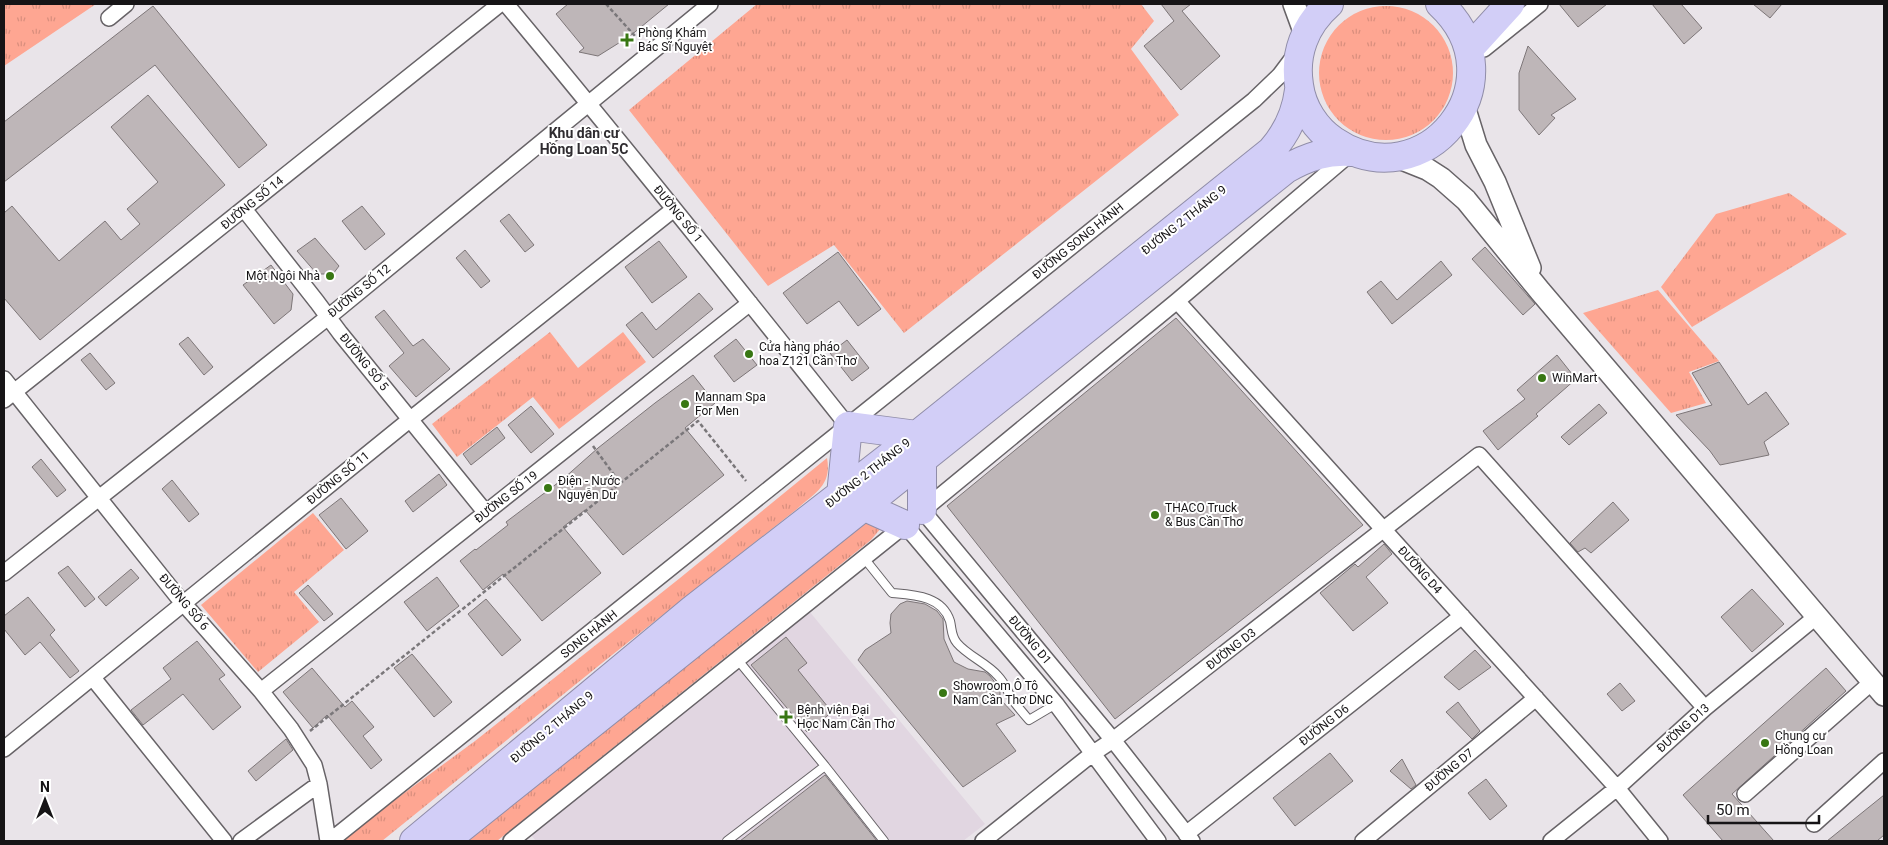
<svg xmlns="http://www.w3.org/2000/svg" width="1888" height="845" viewBox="0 0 1888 845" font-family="Roboto,sans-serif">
  <defs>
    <pattern id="grass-tufts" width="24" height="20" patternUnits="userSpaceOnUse" patternTransform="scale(1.25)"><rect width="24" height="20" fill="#fea692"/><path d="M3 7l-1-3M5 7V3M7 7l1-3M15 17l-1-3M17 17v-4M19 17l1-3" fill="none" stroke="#d98e7d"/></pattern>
  </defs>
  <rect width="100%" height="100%" fill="#e9e4e9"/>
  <path fill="#e1d6e1" d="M 809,611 L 985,824 L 963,841 L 536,841 L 530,834 Z"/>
  <path fill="url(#grass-tufts)" d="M 4,4 L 96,4 L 4,66 Z
    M 757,4 L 1141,4 L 1154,21 L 1131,49 L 1179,115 L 904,333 L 834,245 L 768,286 L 629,110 Z
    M1319 73a67 67 0 1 1 134 0a67 67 0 1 1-134 0Z
    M 1789,193 L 1847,234 L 1692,327 L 1661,287 L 1716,214 Z
    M 1658,290 L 1719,361 L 1689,372 L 1706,403 L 1671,413 L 1583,313 Z
    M 550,332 L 578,368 L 623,332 L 646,362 L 559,429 L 533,397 L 457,457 L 432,424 Z
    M 827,458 C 832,485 816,492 797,509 L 607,659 L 382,841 L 339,841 L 475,741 L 680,578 Z
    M 313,513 L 344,550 L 294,592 L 319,622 L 258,672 L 201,605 Z
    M 871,519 L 881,528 L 871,540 L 497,841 L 462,841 Z"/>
  <path fill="#beb6b8" stroke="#7d7678" d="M 568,4 L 669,4 L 630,36 L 598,56 L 579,52 L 584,48 L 556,14 Z
    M 1161,4 L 1191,4 L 1182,11 L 1220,56 L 1181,90 L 1144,46 L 1174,21 Z
    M 1559,4 L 1607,4 L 1578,27 Z
    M 1652,4 L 1681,4 L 1702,28 L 1684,44 Z
    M 1753,4 L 1782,4 L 1770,18 Z
    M 153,6 L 267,145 L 239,168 L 155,65 L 4,182 L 4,122 Z
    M 1528,46 L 1576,99 L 1551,115 L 1555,118 L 1539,135 L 1519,110 L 1519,73 Z
    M 148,95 L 225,185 L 40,340 L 4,298 L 4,213 L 12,206 L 59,261 L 105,221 L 121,240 L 140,224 L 127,209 L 158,182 L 111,127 Z
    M 362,206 L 385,234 L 365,250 L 342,221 Z
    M 509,214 L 534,245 L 525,252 L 500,221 Z
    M 315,238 L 339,266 L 333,274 L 317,274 L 297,251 Z
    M 659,241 L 687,277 L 652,303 L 625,267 Z
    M 1485,247 L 1535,304 L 1523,315 L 1472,259 Z
    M 465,250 L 490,281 L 481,288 L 456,258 Z
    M 838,252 L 881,309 L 858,326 L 839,301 L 807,324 L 783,293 Z
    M 1441,261 L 1452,275 L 1392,324 L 1367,292 L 1381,281 L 1397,300 Z
    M 271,265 L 293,294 L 291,310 L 274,324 L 243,285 Z
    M 699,293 L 713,309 L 653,358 L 626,325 L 642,312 L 656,330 Z
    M 384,310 L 413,346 L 423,339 L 450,369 L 416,397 L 389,366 L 404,353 L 375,317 Z
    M 1176,318 L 1363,525 L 1115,719 L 947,506 Z
    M 188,337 L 213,367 L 204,375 L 179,344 Z
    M 736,339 L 757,365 L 734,382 L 714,356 Z
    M 847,340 L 869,368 L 852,381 L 830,353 Z
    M 90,353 L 115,383 L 106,390 L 81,360 Z
    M 1557,355 L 1576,379 L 1536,414 L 1538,416 L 1498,450 L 1483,431 L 1525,399 L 1517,390 Z
    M 1719,362 L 1748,405 L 1766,392 L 1789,424 L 1764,442 L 1769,455 L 1720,465 L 1710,451 L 1676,415 L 1712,405 L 1692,373 Z
    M 693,375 L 715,403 L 685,428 L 724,475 L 623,555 L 585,510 L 563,527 L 601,573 L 542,621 L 503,574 L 483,590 L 460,561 L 475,549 L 476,550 L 508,525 L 506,522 L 563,479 L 598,448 L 655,403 Z
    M 1599,404 L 1607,413 L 1569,445 L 1561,437 Z
    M 531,406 L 554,434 L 531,453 L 508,425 Z
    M 497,427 L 505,438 L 471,465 L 463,454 Z
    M 41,459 L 66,490 L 57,497 L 32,467 Z
    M 439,474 L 447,485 L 413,512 L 405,501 Z
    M 172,480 L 199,514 L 189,522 L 162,489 Z
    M 341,498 L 368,531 L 346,549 L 319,515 Z
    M 1613,502 L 1629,520 L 1591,553 L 1585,548 L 1578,552 L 1570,543 Z
    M 1384,544 L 1392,554 L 1366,577 L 1388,603 L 1353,631 L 1320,593 L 1355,564 L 1358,567 Z
    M 68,566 L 95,599 L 85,607 L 58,573 Z
    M 131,569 L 139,578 L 106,606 L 98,597 Z
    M 437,577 L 459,606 L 427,631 L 404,602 Z
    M 308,585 L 333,614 L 324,621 L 299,593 Z
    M 1752,589 L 1784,624 L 1752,652 L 1721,617 Z
    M 28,597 L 55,630 L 50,635 L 79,671 L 70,678 L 40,642 L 25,655 L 4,629 L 4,616 Z
    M 486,599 L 521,640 L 502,656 L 468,614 Z
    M 907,601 L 925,604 L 937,611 L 943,619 L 944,639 L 954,662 L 968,669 L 985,672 L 990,676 L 1000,689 L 1000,699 L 1015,715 L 996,724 L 1016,751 L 963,787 L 858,660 L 865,650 L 891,633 L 890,623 L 891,614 L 900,604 Z
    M 786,637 L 807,663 L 798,670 L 832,712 L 807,732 L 751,665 Z
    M 197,641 L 225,675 L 219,679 L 241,707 L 213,730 L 183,694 L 143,725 L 131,710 L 171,679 L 163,668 Z
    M 1475,650 L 1491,667 L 1459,690 L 1444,677 Z
    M 412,654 L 452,702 L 434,717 L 394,668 Z
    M 312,668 L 345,707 L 352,701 L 374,727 L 363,736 L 382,760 L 371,769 L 327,715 L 313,728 L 283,692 Z
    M 1826,668 L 1846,691 L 1732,794 L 1774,841 L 1723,841 L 1683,795 Z
    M 1620,683 L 1635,701 L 1622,711 L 1607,694 Z
    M 1458,702 L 1480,731 L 1472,739 L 1446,712 Z
    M 286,739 L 293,750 L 256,781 L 248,771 Z
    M 1330,753 L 1353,781 L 1295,826 L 1273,798 Z
    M 1402,759 L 1416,785 L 1411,789 L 1390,771 Z
    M 825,775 L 877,841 L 740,841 Z
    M 1486,779 L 1507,806 L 1490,820 L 1468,793 Z
    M 1884,795 L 1884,835 L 1877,841 L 1827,841 Z"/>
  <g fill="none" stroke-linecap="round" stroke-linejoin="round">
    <g stroke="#676367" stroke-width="10">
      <path id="lane" d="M 864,558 L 892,593 C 915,595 942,596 950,621 C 952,629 951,636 957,643 C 968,656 987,663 998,676 C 1005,683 1007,691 1012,699 C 1017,706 1023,713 1029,720 L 1056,704
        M 825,766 L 884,841
        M 727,841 L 825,766 L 737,659"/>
    </g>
    <g stroke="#676367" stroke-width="18">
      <path id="street" d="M 506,4 C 622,143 735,284 848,426
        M 109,18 L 126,4
        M 1484,49 L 1540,4
        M 244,209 L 317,302 L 340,333 L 486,513
        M 1177,301 L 1617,788 L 1660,841
        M 4,379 L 177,596 L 261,691 L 291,729 L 314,765 L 319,784 L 328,841
        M 4,400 L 500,4
        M 922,510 L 1113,740 L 1192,841
        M 905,525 L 1056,704 L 1158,841
        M 4,573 L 337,310 L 710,4
        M 93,678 L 224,841
        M 261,691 L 750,303
        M 4,749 L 402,426 L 674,209
        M 1745,794 L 1872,682
        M 1814,824 L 1884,761
        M 1186,834 L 1462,616
        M 241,841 L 319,784
        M 330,841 L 1254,100 L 1280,75 L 1295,55
        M 511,841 L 905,525 L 1177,301 L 1351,153
        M 983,841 L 1092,754 L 1113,740 L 1479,455 L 1705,708
        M 1363,841 L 1536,698
        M 1551,841 L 1617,788 L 1705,708 L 1817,616"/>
    </g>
    <g stroke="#676367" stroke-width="24">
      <path id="secondary" d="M 1294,4 L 1305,34
        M 1464,106 L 1476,145 L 1495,182 L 1530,268
        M 1397,157 L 1427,169 L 1441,178 L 1466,200 L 1540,291 L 1884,695"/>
    </g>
    <g stroke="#908da8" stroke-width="30">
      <path id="highway" d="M 1329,4 C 1305,25 1294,54 1299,85 C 1302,108 1316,129 1334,141 C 1424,202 1523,81 1440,4
        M 1469,49 L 1510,4
        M 922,458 L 922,510
        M 841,495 L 848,426 L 917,435
        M 863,506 L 905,525
        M 414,841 L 693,609 L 917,435 L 1271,151 C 1287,133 1296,114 1299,90
        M 445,841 L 1286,169 C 1307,157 1327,150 1352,152"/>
    </g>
    <path stroke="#7a777a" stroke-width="2.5" stroke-dasharray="4 2.5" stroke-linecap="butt" d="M 606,4 L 635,36
      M 593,446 L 620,483
      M 310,731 L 698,421 L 746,481"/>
    <use href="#lane" stroke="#fff" stroke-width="8"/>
    <use href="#street" stroke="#fff" stroke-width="15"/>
    <use href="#secondary" stroke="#fff" stroke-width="21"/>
    <use href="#highway" stroke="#d2cef7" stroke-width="28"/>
  </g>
  <g fill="#387713" stroke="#fff" stroke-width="2">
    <path d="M624.5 32.5h5v5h5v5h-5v5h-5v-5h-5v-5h5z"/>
    <circle cx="330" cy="276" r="5"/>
    <circle cx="749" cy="354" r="5"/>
    <circle cx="1542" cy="378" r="5"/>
    <circle cx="685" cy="404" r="5"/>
    <circle cx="548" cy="488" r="5"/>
    <circle cx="1155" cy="515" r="5"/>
    <circle cx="943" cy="693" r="5"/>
    <path d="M783.5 709.5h5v5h5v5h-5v5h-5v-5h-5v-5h5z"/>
    <circle cx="1765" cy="743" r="5"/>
  </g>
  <g text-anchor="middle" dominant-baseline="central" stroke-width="4" stroke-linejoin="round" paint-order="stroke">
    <g font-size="12" fill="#161416" stroke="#fff" text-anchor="start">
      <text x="638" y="33">Phòng Khám<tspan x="638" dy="14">Bác Sĩ Nguyệt</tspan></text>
      <text x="320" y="276" text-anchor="end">Một Ngôi Nhà</text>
      <text x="759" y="347">Cửa hàng pháo<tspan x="759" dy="14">hoa Z121 Cần Thơ</tspan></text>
      <text x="1552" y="378">WinMart</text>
      <text x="695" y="397">Mannam Spa<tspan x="695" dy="14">For Men</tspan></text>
      <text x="558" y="481">Điện - Nước<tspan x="558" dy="14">Nguyễn Dư</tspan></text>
      <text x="1165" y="508">THACO Truck<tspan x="1165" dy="14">&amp; Bus Cần Thơ</tspan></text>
      <text x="953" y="686">Showroom Ô Tô<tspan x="953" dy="14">Nam Cần Thơ DNC</tspan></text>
      <text x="797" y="710">Bệnh viện Đại<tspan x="797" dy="14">Học Nam Cần Thơ</tspan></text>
      <text x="1775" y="736">Chung cư<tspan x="1775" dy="14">Hồng Loan</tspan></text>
    </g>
    <g font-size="12" fill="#161416" stroke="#fff">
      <text transform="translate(252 203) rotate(-39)">ĐƯỜNG SỐ 14</text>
      <text transform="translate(678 214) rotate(51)">ĐƯỜNG SỐ 1</text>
      <text transform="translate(1184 220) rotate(-38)">ĐƯỜNG 2 THÁNG 9</text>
      <text transform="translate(1078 241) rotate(-39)">ĐƯỜNG SONG HÀNH</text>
      <text transform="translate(359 291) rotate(-39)">ĐƯỜNG SỐ 12</text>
      <text transform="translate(364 362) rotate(51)">ĐƯỜNG SỐ 5</text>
      <text transform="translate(868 473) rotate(-38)">ĐƯỜNG 2 THÁNG 9</text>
      <text transform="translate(338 478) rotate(-39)">ĐƯỜNG SỐ 11</text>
      <text transform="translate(506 497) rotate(-38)">ĐƯỜNG SỐ 19</text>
      <text transform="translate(1420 570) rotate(48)">ĐƯỜNG D4</text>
      <text transform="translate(184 602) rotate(50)">ĐƯỜNG SỐ 6</text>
      <text transform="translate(589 634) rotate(-39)">SONG HÀNH</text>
      <text transform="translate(1030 640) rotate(50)">ĐƯỜNG D1</text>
      <text transform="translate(1231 649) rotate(-38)">ĐƯỜNG D3</text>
      <text transform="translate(1324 725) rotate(-38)">ĐƯỜNG D6</text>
      <text transform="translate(552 727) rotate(-40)">ĐƯỜNG 2 THÁNG 9</text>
      <text transform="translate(1683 728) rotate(-42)">ĐƯỜNG D13</text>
      <text transform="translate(1449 770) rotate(-40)">ĐƯỜNG D7</text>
    </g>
    <g font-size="14" font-weight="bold" fill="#2f2c30" stroke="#fff">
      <text x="584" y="133">Khu dân cư<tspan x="584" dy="16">Hồng Loan 5C</tspan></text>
    </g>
  </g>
  <rect width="1888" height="845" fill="none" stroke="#161416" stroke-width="10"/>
  <g transform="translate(45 800)" stroke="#ffffff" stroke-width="4" paint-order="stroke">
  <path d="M0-4L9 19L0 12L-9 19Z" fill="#161416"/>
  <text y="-8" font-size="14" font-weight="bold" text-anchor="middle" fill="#161416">N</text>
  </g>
  <path d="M1708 815v8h111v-8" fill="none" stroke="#161416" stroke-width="2.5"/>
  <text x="1716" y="815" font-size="15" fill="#161416" stroke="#ffffff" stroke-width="4" paint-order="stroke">50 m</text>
</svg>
